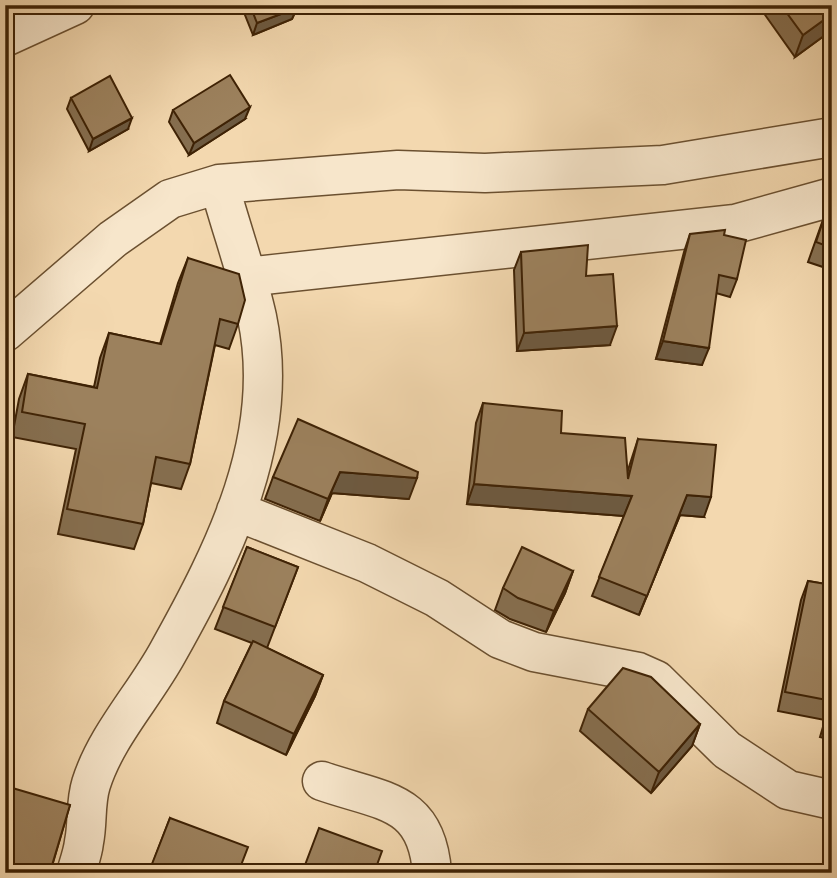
<svg xmlns="http://www.w3.org/2000/svg" width="837" height="878" viewBox="0 0 837 878" font-family="Alegreya,serif">
  <rect width="100%" height="100%" fill="#f3d8af"/>
  <filter id="stains"><feTurbulence type="fractalNoise" baseFrequency=".00286" numOctaves="4"/><feColorMatrix values="0 0 0 0 .2 0 0 0 0 .09 0 0 0 0 .02 0 0 0 .5 -.17"/></filter>
  <radialGradient id="worn" r=".72"><stop offset=".6" stop-color="#630" stop-opacity="0"/><stop offset="1" stop-color="#630" stop-opacity=".3"/></radialGradient>
  <g fill="none" stroke-linecap="round" stroke-linejoin="round">
    <g stroke="#6b5030" stroke-width="41">
      <path id="minor" d="M 5,37 L 75,5
        M 245,277 L 735,224 L 832,197
        M 5,332 L 113,239 L 170,199 L 219,184 L 398,170 L 485,173 L 663,165 L 832,137
        M 236,511 L 367,563 L 437,598 L 500,639 L 534,652 L 638,672 L 656,680 L 727,750 L 788,790 L 832,800
        M 322,781 C 382,802 427,799 432,873
        M 76,873 C 79,863 83,852 84,842 C 88,823 85,803 91,784 C 106,736 144,696 168,652 C 225,550 282,437 257,317 C 247,272 231,228 219,184"/>
    </g>
    <use href="#minor" stroke="#f7e6cb" stroke-width="38"/>
  </g>
  <path fill="#866f50" stroke="#3e2205" stroke-width="2" d="M 241,5 L 296,5 L 297,8 L 292,19 L 253,35 Z
    M 758,5 L 832,5 L 832,30 L 795,57 Z
    M 71,98 L 128,129 L 89,151 L 67,109 Z
    M 173,110 L 245,119 L 189,155 L 169,122 Z
    M 832,202 L 832,270 L 808,262 L 829,203 Z
    M 690,234 L 724,235 L 737,279 L 730,297 L 716,293 L 702,365 L 656,359 L 684,252 Z
    M 521,252 L 586,276 L 610,345 L 517,351 L 514,270 Z
    M 188,258 L 238,324 L 229,349 L 215,345 L 190,464 L 181,489 L 151,483 L 143,524 L 134,549 L 58,534 L 76,449 L 12,437 L 19,399 L 28,374 L 94,387 L 100,358 L 109,333 L 160,344 L 178,283 Z
    M 483,403 L 561,433 L 627,473 L 638,439 L 704,517 L 680,515 L 639,615 L 592,596 L 624,516 L 467,504 L 476,423 Z
    M 273,477 L 409,499 L 332,493 L 320,521 L 265,499 Z
    M 247,547 L 298,567 L 267,648 L 323,675 L 315,696 L 286,755 L 217,723 L 224,701 L 252,643 L 215,629 Z
    M 573,571 L 565,593 L 546,632 L 510,619 L 495,610 L 503,588 Z
    M 808,581 L 832,585 L 832,740 L 820,737 L 825,720 L 778,711 L 801,600 Z
    M 588,709 L 700,724 L 692,746 L 651,793 L 580,731 Z
    M 70,805 L 50,873 L 5,873 Z
    M 170,818 L 239,873 L 149,873 Z"/>
  <path fill="#6d5a41" stroke="#3e2205" stroke-width="2" d="M 297,8 L 292,19 L 253,35 L 257,23 Z
    M 832,14 L 832,30 L 795,57 L 803,35 Z
    M 250,107 L 245,119 L 189,155 L 194,143 Z
    M 132,118 L 128,129 L 89,151 L 93,139 Z
    M 617,326 L 610,345 L 517,351 L 524,333 Z
    M 663,341 L 709,348 L 702,365 L 656,359 Z
    M 340,472 L 417,478 L 409,499 L 332,493 L 320,521 L 328,499 Z
    M 474,484 L 632,496 L 624,516 L 467,504 Z
    M 687,495 L 711,497 L 704,517 L 680,515 L 639,615 Z
    M 573,571 L 565,593 L 546,632 L 554,611 Z
    M 323,675 L 315,696 L 286,755 L 294,734 Z
    M 700,724 L 692,746 L 651,793 L 659,772 Z"/>
  <path fill="#9c815d" stroke="#3e2205" stroke-width="2" d="M 250,5 L 296,5 L 297,8 L 257,23 Z
    M 781,5 L 832,5 L 832,14 L 803,35 Z
    M 230,75 L 250,107 L 194,143 L 173,110 Z
    M 110,76 L 132,118 L 93,139 L 71,98 Z
    M 832,202 L 832,248 L 816,242 L 829,203 Z
    M 725,230 L 724,235 L 746,240 L 737,279 L 719,275 L 709,348 L 663,341 L 690,234 Z
    M 588,245 L 586,276 L 613,274 L 617,326 L 524,333 L 521,252 Z
    M 188,258 L 239,274 L 245,300 L 238,324 L 220,319 L 190,464 L 156,457 L 143,524 L 67,509 L 85,424 L 22,412 L 28,374 L 97,388 L 109,333 L 161,344 Z
    M 483,403 L 562,411 L 561,433 L 625,438 L 628,479 L 638,439 L 716,445 L 711,497 L 687,495 L 647,596 L 599,577 L 632,496 L 474,484 Z
    M 298,419 L 418,472 L 417,478 L 340,472 L 328,499 L 273,477 Z
    M 247,547 L 298,567 L 275,627 L 223,607 Z
    M 522,547 L 573,571 L 554,611 L 518,598 L 503,588 Z
    M 808,581 L 832,585 L 832,701 L 785,692 Z
    M 253,641 L 323,675 L 294,734 L 224,701 Z
    M 623,668 L 651,677 L 700,724 L 659,772 L 588,709 Z
    M 832,703 L 832,719 L 827,717 Z
    M 9,787 L 70,805 L 50,872 L 35,867 L 33,873 L 5,873 L 5,798 Z
    M 170,818 L 248,847 L 238,873 L 153,873 L 156,865 L 152,864 Z
    M 319,828 L 382,851 L 374,873 L 302,873 Z"/>
  <rect width="837" height="878" fill="none" stroke="#f3d8af" stroke-width="28"/>
  <rect x="7" y="7" width="823" height="864" fill="none" stroke="#3e2205" stroke-width="3.5"/>
  <rect x="14" y="14" width="809" height="850" fill="none" stroke="#3e2205" stroke-width="2"/>
  <rect width="100%" height="100%" filter="url(#stains)"/>
  <rect width="100%" height="100%" fill="url(#worn)"/>
</svg>
